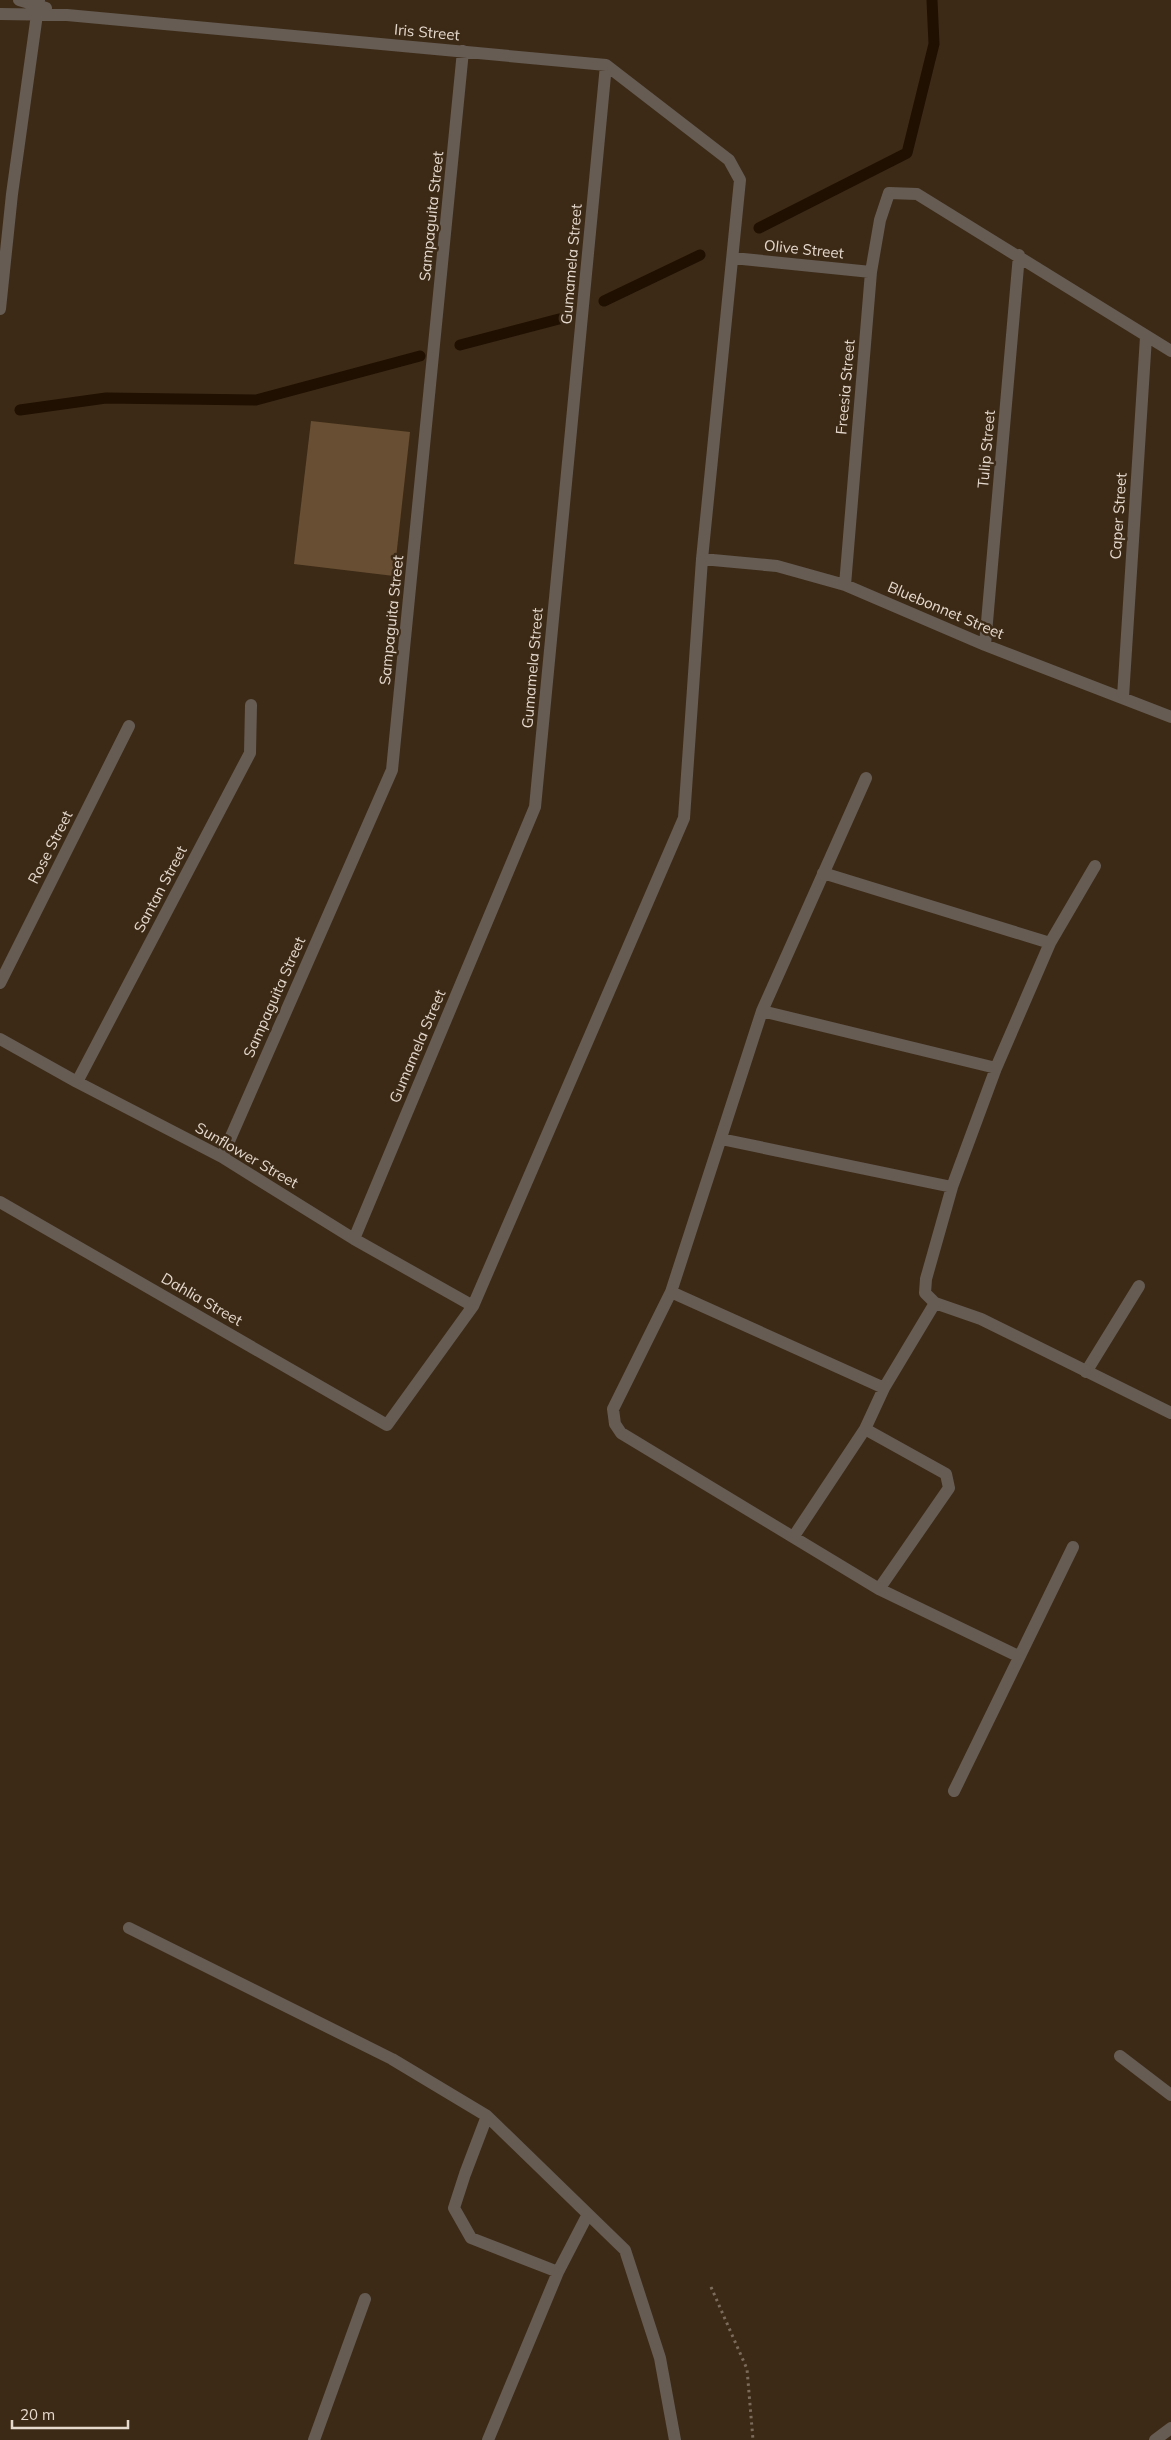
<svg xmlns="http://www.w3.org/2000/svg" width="1171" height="2440" viewBox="0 0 1171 2440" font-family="Mulish,sans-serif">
  <rect width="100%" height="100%" fill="#3c2a16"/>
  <path fill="#684e33" d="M 311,421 L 410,432 L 394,576 L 294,564 Z"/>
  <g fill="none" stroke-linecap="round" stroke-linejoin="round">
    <path stroke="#201001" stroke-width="11" d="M 759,228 L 907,153 L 934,44 L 932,0
      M 604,301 L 700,255
      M 460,345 L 559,319
      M 20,410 L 106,398 L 256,400 L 420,356"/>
    <path stroke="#7b6b5a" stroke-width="3" stroke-dasharray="2.5 4" stroke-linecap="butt" d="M 711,2287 L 747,2369 L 753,2440"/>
    <path stroke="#665c53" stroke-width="12" d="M 1086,1372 L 1139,1286"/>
    <path stroke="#665c53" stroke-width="12" d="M 19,0 L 46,8
      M 0,14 L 67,15 L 606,65 L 729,160 L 740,180 L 702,559 L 684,818 L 473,1306 L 387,1425 L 0,1202
      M 733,258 L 871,272
      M 0,309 L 12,194 L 39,0
      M 702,559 L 777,566 L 845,585 L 985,645 L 1171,717
      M 845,585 L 871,272 L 880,220 L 889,193 L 917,194 L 1171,351
      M 985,645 L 1019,255
      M 1123,697 L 1146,337
      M 1095,866 L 1050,943 L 996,1068 L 952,1187 L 926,1279 L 925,1293 L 935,1303 L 981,1319 L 1171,1413
      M 823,873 L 1050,943
      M 0,983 L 129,726
      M 762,1011 L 996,1068
      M 0,1039 L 77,1082 L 222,1157 L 354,1239 L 473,1306
      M 77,1082 L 250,753 L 251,705
      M 721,1139 L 952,1187
      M 222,1157 L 392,770 L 463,51
      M 354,1239 L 535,807 L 606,65
      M 671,1292 L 762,1011 L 866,778
      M 884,1388 L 671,1292 L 613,1409 L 615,1424 L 621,1433 L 879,1589 L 1018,1656
      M 865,1429 L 946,1474 L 949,1488 L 879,1589
      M 794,1536 L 865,1429 L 884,1388 L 935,1303
      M 954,1791 L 1073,1547
      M 129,1928 L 392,2059 L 487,2116 L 625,2250 L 660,2358 L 675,2440
      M 1120,2056 L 1171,2095
      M 487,2116 L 465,2174 L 454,2208 L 471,2238 L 558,2272
      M 314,2440 L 365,2299
      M 488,2440 L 558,2272 L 588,2214
      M 1155,2440 L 1171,2428"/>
  </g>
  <g text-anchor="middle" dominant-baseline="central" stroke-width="5" stroke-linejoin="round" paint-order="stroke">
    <g font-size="15" fill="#e5d9ce" stroke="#3c2a16">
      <text transform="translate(427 32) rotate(5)">Iris Street</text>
      <text transform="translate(431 216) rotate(-84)">Sampaguita Street</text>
      <text transform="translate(804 249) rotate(6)">Olive Street</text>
      <text transform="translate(571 264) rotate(-85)">Gumamela Street</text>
      <text transform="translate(845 387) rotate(-85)">Freesia Street</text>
      <text transform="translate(986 449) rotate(-85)">Tulip Street</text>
      <text transform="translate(1118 516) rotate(-86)">Caper Street</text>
      <text transform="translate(946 610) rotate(23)">Bluebonnet Street</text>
      <text transform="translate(391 620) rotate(-84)">Sampaguita Street</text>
      <text transform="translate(532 668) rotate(-85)">Gumamela Street</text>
      <text transform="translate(50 847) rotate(-63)">Rose Street</text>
      <text transform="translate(160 889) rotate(-62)">Santan Street</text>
      <text transform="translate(274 997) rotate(-66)">Sampaguita Street</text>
      <text transform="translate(417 1046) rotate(-67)">Gumamela Street</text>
      <text transform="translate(247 1155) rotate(30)">Sunflower Street</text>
      <text transform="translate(202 1299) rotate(30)">Dahlia Street</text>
    </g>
  </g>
  <path d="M12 2420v8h116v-8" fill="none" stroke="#e5d9ce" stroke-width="2.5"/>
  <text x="20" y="2420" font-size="15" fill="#e5d9ce" stroke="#3c2a16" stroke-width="4" paint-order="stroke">20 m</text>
</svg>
